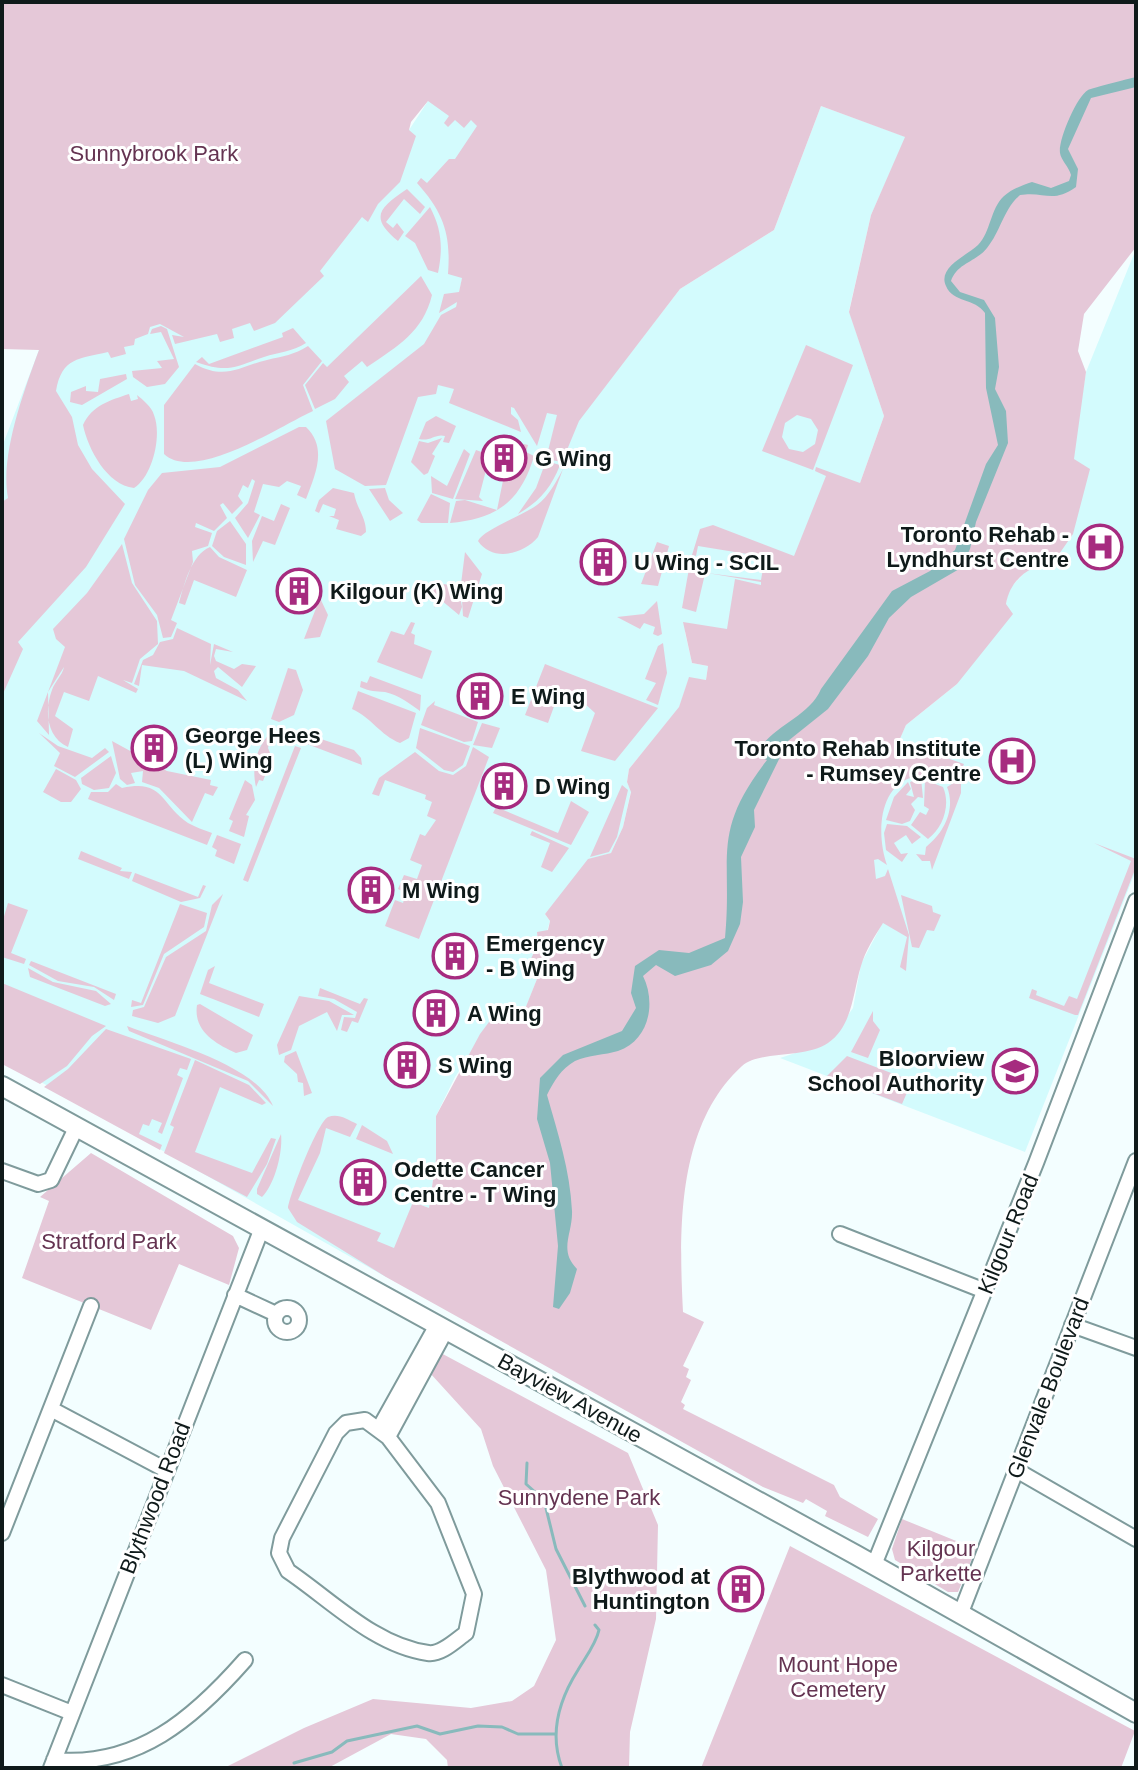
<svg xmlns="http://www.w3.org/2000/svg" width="1138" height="1770" viewBox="0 0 1138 1770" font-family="Helvetica,sans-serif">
  <rect width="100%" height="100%" fill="#f3feff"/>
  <path fill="#d3fbfd" d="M 500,100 L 456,307 L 578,421 L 680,289 L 774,230 L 821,106 L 906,137 L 871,215 L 849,311 L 884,416 L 855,497 L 752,634 L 685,632 L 692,663 L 708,666 L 706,680 L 689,678 L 679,708 L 629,769 L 627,782 L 631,791 L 623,827 L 611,853 L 595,858 L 545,914 L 550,921 L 547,931 L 537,933 L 538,944 L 527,968 L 539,974 L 521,1020 L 498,1011 L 455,1077 L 436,1116 L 436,1159 L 429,1208 L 414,1202 L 386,1277 L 2,1060 L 2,447 L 39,350 L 409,130 L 428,101 Z
    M 1136,249 L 1136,870 L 1025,1152 L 780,1058 L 829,1042 L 853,1008 L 861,964 L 884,920 L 876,898 L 870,805 L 906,725 L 957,684 L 1006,604 L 1008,590 L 1031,566 L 1055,560 L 1086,372 Z"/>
  <path fill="#e5c8d8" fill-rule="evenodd" d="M 2,2 L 1136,2 L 1136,247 L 1084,314 L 1078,351 L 1086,372 L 1074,459 L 1090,469 L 1073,534 L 1055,560 C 1031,566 1011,577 1006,604 L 1013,614 L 957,684 L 906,725 L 899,741 L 964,764 L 957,778 C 941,780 926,773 913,777 C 877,787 877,837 887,865 L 878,859 L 874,860 L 876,879 L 885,876 L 888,869 L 909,935 L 906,971 L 900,967 L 907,937 L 883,923 C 875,936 865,951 861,966 C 853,991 853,1026 828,1043 C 805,1059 760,1050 742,1066 C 676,1126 679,1232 683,1312 L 704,1322 L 683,1366 L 689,1369 L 686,1377 L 691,1380 L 681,1402 L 685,1405 L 683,1409 L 834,1485 L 840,1497 L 878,1519 L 868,1537 L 825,1516 L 827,1511 L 806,1499 L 803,1503 L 763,1487 L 386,1277 L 297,1222 L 288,1208 C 290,1194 317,1123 328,1117 C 338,1113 347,1119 357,1124 L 350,1137 L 326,1128 L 320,1153 L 298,1200 L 381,1233 L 377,1241 L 394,1248 L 413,1202 L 429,1208 L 436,1159 L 436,1116 L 480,1034 L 498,1010 L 521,1019 L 539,974 L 526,969 L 538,944 L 537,932 L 548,930 L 550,921 L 545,914 L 588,859 L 611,853 L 623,827 L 631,792 L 627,782 L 629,769 L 679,707 L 689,677 L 706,680 L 708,666 L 692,663 L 683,622 L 727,629 L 735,579 L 761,585 L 761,582 L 707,573 L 761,580 L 765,557 L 698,546 L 696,556 L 692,555 L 700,529 L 713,525 L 794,556 L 826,476 L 815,471 L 816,467 L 860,483 L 884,416 L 849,312 L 871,215 L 905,137 L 821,106 L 774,230 L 680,289 L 579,421 L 562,462 L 546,459 L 557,415 L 547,413 L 537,446 L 514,408 L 511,407 L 511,414 L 518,420 L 521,432 L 449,403 L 454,389 L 438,385 L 436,394 L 418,397 L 386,485 L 365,486 L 335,469 L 326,421 L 424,344 L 441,315 L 456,307 L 457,302 L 439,313 L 444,294 L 459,292 L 462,278 L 448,274 C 451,235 444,213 417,183 L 421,178 L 427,183 L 449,159 L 455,159 L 477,126 L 471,120 L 464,128 L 455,120 L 448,127 L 444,123 L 449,116 L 428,101 L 411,122 L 409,130 L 416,136 L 400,182 L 378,204 L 368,222 L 362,217 L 320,271 L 324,276 L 275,323 L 254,331 L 250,323 L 232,329 L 234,338 L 220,342 L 217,334 L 175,344 L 172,335 L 184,337 L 160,324 L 150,327 L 148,334 L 135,339 L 134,345 L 124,347 L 126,354 L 111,358 L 108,352 C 79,359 62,357 56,391 L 72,417 L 78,445 L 92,469 L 125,504 L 86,567 L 18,642 L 23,649 L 2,696 L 2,502 L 8,498 C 0,456 23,393 39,350 L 2,349 Z
    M 407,189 L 425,207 L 420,214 L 404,199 L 386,222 L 393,228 L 397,223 L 404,232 L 398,241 C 369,217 379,208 407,189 Z
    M 430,207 C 442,230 443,248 438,273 L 428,270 L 415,243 L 405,236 Z
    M 421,276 L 432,295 C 423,332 398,346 367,367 L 362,361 L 344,376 L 349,382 L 335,399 L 315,409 L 305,385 L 323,363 L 327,367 Z
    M 161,326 L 167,329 L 179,367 L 165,384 L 147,387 L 133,377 L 132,371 L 162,368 L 157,361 L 174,359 L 161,332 L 150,334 L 152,329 Z
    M 293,328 L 306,343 C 292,352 279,352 264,357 C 236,366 229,374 196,362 L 202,357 L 209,364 L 283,337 L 282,333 Z
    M 806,345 L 853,365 L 813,470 L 762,451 ZM 797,415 L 811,419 L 818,430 L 815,444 L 803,452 L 789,449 L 782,437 L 785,423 Z
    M 308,346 L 322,361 L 303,385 L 313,411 C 282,425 195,483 164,454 L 164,405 L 195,364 C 226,381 240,366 267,360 C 283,356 294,355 308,346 Z
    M 126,374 L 127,379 L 82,405 L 70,402 L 71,392 L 86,386 L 86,391 L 98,392 L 100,379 Z
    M 129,394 L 131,401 L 138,399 L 137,395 C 143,400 152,407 154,415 C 162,435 153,476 134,488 C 107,485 88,449 83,425 C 92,405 111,400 129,394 Z
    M 436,416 L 456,426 L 449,443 L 443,442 L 445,436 C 436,433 430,442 419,439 L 426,422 Z
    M 299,427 L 306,427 C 328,448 315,475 306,499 L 297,495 L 301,486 L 287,481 L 279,487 L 263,484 L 254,512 L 260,515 L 248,538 L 235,518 L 248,503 L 255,481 L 252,479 L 248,488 L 243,485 L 238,496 L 243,503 L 232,514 L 223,503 L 220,505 L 227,518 L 214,531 L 196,523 L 195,527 L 212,533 L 208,546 L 192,551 L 193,562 L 171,620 L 177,623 L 171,637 L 163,638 L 157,615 L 135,585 L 124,539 L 148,490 L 162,473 L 220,467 Z
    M 442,438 L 432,454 L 435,456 L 428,473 L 424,475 L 411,462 L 419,441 L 428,443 Z
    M 524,444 L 528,445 L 526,452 L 534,456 C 521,501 497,519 450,523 L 456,501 L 465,500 L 497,510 L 507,461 L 518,463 Z
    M 464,449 L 470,454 L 453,499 L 432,493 L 431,476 L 447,486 Z
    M 476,450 L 490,455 L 479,497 L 483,501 L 455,499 Z
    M 546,461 L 560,465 C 551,488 540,501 518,514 L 536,488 Z
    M 563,469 L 538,537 C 523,555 492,562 478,541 C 483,530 522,516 537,505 C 549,496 556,482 563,469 Z
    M 333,488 L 354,493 C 357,509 366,517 366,532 L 361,536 L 336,529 L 339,520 L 329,516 L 334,516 L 336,509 L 323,504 L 319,513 L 315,511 L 319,500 Z
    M 385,488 L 389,500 L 403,513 L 390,521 L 369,489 Z
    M 431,494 L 450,503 L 448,523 L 421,523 L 417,520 Z
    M 281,504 L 290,508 L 275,545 L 263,541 L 253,562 L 252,541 L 262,516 L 274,521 Z
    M 230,521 L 246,544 L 246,565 L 224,557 L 212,546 L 217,531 Z
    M 657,542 L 669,546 L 658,586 L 641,584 Z
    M 122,544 L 132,583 L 157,621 L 158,644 L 140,659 L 132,683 L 123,680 L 138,689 L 136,693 L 98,676 L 89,701 L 64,692 L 55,716 L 73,729 L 68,747 C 47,738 44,711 52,690 C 55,681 62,676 64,667 L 48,692 L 49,735 L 37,721 L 65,647 L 56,639 L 53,629 L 87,593 Z
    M 210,547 L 219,557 L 247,570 L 236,597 L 194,580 L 185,605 L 179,603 C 184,585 191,555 210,547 Z
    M 465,552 L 482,574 L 468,618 L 463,616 L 461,584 Z
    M 691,557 L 691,571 L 705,574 L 696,612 L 682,608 Z
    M 436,583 L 458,586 L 462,607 L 459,615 L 441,600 L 434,608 L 437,599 L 431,596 Z
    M 320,598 L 328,615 L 320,637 L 304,639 Z
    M 657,601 L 662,634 L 658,636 L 653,634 L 655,627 L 644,623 L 640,629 L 617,617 L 644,614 Z
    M 411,622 L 415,623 L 411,633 L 415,635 L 414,644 L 432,651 L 422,679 L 377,662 L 391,631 L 404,635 Z
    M 177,628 L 211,644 L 210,665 L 214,644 L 233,652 L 216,649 L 214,656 L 216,661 L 234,669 L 242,664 L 256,666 L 242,687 L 218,667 L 214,671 L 216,678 L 238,690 L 247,701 L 184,671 L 142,665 L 139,686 L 134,684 L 143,660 L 153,655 L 160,642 L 173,639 Z
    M 663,643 L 667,673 L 658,705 L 646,700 L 656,683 L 645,679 L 658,646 Z
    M 545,664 L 550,666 L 658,708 L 615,761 L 581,751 L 595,713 L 584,703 L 565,697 L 562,703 L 556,701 L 548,723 L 525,715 Z
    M 288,668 L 296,670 L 303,690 L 294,715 L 279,722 L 271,719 Z
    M 370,676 L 421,695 L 420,711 C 410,704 399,695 385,692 C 375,691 371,692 360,687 L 361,681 L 367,683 Z
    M 358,691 L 416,713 L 409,738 L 400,743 C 380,735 372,718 352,709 Z
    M 435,701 L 434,705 L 478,722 L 472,741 L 464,742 L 421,725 L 427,708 Z
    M 482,723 L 500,728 L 492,748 L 473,745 Z
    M 420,728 L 470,746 L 463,765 L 453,772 L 444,770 L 416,748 Z
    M 273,730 L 268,748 L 272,758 L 263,781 L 259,780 L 256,787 C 251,765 257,746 273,730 Z
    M 39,733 L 58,746 L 92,758 L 105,748 L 109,752 L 75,777 L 54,766 L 60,753 Z
    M 309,735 L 354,750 L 361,758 L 362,765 L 307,744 Z
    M 112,741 L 167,771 L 211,780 L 210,785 L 218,787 L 213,796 L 205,793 L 192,822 L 159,788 L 142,782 L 143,771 L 131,773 L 135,783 L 127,785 L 120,779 Z
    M 295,746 L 301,748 L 248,882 L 243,880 Z
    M 473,747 L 489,757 L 419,939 L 385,926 L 395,900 L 403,903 L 406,893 L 398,889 L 404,875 L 417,879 L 422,865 L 410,860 L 420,834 L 425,836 L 436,820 L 427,816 L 432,802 L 425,799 L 426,795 L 385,780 L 379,796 L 372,794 L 379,778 L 415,752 L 439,771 L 453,775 L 466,766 Z
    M 111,756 L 116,773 L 109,788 L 94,790 L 82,784 L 81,778 Z
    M 56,769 L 76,780 L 81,789 L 71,802 L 61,802 L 43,792 Z
    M 921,778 L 923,798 L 918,797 L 911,804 L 915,810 L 910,821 L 902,824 L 886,820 L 894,797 L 908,782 L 911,789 L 906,795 L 914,797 L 910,782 Z
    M 245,780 L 252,785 L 255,800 L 246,815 L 249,816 L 244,837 L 229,831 L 233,821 L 229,819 Z
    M 925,780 L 943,787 C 951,805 943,828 928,839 L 911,825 L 920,812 L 926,815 L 929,809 L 924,806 Z
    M 955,782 L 961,784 L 961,793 L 932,870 L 930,861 L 922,861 L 916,854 L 925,855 L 926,847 C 944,833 956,809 947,787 Z
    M 116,784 L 122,788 C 164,779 159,803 188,823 C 195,827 204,830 212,833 L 207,845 L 88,799 L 91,792 L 108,792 Z
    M 622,785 L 628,790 L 617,837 L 609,852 L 590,857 Z
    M 571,801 L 589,812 L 571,845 L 493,813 L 496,807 L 558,833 Z
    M 887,824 L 907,826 L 921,837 L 912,844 L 906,835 L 894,843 L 901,854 L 908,853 L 902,862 L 886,850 L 884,833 Z
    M 532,831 L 569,848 L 552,872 L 541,867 L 550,843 L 530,835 Z
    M 217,835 L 241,844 L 234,864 L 215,856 L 217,850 L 212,847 Z
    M 1094,843 L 1136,859 L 1136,867 L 1078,1015 L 1075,1015 L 1029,998 L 1032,989 L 1037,991 L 1036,995 L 1064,1006 L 1069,996 L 1077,999 L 1131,861 Z
    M 81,851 L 122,868 L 120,871 L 132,872 L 129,879 L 78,859 Z
    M 135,873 L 198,897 L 203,885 L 206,886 L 200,898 L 181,902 L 132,881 Z
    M 223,894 L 175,1016 L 158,1023 L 132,1016 L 133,1010 L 144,1007 L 166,957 L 206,931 L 212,905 Z
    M 901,895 L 932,906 L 933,912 L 941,915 L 934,931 L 927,930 L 919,948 L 912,947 Z
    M 8,903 L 28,910 L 11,953 L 26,959 L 24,964 L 2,957 L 2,923 Z
    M 180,904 L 207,913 L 204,927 L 164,954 L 143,1005 L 131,1007 L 132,1000 L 141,1003 Z
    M 31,961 L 116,994 L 114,1000 L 94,987 L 58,981 L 29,965 Z
    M 215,966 L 209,983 L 264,1004 L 259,1017 L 200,994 L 208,970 Z
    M 28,968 L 53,982 L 96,991 L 111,1004 L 105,1006 L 30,977 Z
    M 2,983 L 106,1026 L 92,1036 L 67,1066 L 40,1084 L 2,1064 Z
    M 320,988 L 360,1004 L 364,998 L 368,999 L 358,1023 L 352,1021 L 347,1032 L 341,1030 L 344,1017 L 355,1018 L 357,1012 L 334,999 L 318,996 Z
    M 299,996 L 329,1001 L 354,1015 L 342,1015 L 337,1031 L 327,1012 L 299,1026 L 291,1050 L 279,1055 L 277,1045 Z
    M 200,1004 L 253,1035 L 247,1050 L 236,1053 C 216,1044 193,1031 197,1005 Z
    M 873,1011 L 873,1021 L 880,1030 L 868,1058 L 851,1052 Z
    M 127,1026 C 167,1042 257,1065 273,1106 L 248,1081 L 129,1031 Z
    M 106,1029 L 191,1059 L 187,1070 L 180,1068 L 177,1075 L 183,1078 L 162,1134 L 158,1132 L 162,1123 L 152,1119 L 149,1126 L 143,1124 L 139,1134 L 162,1145 L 160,1150 L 44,1087 L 68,1069 Z
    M 296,1051 L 312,1093 L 304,1096 L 303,1083 L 298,1082 L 297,1074 L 284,1062 L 285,1056 Z
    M 847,1056 L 912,1081 L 902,1104 L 827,1076 Z
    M 195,1060 L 249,1085 L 266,1103 L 262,1105 L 220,1087 L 195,1152 L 252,1173 L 271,1138 L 276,1139 L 267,1164 L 247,1197 L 164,1153 L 174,1127 L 170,1125 Z
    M 362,1125 L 387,1141 L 393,1154 L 356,1139 Z
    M 281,1134 C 283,1152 275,1184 262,1197 L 257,1194 L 257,1189 Z
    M 91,1153 L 233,1236 L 239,1248 L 229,1285 L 179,1264 L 151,1330 L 22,1278 L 49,1201 L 40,1197 Z
    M 439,1352 L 628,1453 L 658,1525 L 656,1619 L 630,1732 L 629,1768 L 448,1768 L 447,1760 L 426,1739 L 391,1734 L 328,1768 L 224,1768 L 304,1728 L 373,1699 L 471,1708 L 512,1701 L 534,1686 L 556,1640 L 546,1570 L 493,1466 L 481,1429 L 430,1373 Z
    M 902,1519 L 976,1549 L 958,1592 L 948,1592 L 895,1560 L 892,1549 Z
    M 790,1546 L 1135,1731 L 1121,1768 L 701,1768 Z"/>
  <path fill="#88babc" d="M 1136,77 L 1136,87 L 1091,98 L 1068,149 L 1078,169 L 1076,187 C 1052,204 1045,191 1020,195 C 1003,210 1001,231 987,248 C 976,262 957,263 951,281 L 960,292 L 984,300 L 995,318 L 999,367 L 995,389 L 1006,411 L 1008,443 L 976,522 L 970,549 L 961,568 L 911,597 L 889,618 L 868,656 L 828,709 L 788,741 L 754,810 L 755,827 L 741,857 L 743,902 L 740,924 L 728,951 L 711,965 L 675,976 L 656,965 L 643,976 C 656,1002 650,1040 618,1051 C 605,1055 588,1055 575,1061 C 561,1069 554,1081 547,1095 C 558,1134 570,1170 572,1211 C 573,1233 558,1250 577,1269 L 570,1293 L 559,1309 L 553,1307 L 558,1246 L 550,1163 L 537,1119 L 540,1078 L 563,1055 L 622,1031 L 636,1008 L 631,993 L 635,966 L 659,950 L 689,953 L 725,938 C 733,855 710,834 767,760 L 759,757 L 758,751 C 775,724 809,717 821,689 L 892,591 L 930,571 L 955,550 L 986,464 L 998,445 L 986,388 L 985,313 C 975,298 953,303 946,286 C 937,267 968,255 978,245 C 991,232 990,209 1004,196 C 1012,189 1023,185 1032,182 L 1051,188 L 1069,181 L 1071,175 C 1069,167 1061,160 1060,153 C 1058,140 1077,96 1088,90 C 1092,88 1128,79 1136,77 Z"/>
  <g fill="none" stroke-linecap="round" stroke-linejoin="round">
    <path stroke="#88babc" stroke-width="3" d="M 527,1463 L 526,1484 L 544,1500 L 556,1549 L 585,1606
      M 294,1763 L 332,1752 L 347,1741 L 417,1726 L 440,1734 L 478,1726 L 502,1727 L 518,1734 L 556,1734
      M 562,1768 C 549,1734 559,1700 578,1670 C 585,1658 596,1644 599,1630 L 595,1625"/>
    <g stroke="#7f9b9c" stroke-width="18">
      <path id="minor" d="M 2,1171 L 38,1184 L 51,1180 L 76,1128
        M 840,1234 L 985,1291
        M 235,1295 L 276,1314
        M275 1320a12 12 0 1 1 24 0a12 12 0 1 1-24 0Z
        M 1072,1325 L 1136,1348
        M 51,1409 L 166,1470
        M 365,1420 L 388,1437 L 438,1503 L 474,1594 L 466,1633 C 456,1640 441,1655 428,1653 C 375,1646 331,1600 288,1571 L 279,1553 L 282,1538 L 336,1433 L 346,1423 Z
        M 380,1427 L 437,1325
        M 388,1437 L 446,1330
        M 1018,1471 L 1136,1539
        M 2,1533 L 91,1306
        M 874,1565 L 1036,1163 L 1136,901
        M 960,1615 L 1136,1161
        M 2,1685 L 72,1713
        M 54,1760 C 137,1768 194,1718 245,1660
        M 51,1768 L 262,1228"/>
    </g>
    <g stroke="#7f9b9c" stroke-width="22">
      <path id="major" d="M 2,1086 L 856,1555 L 1136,1713"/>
    </g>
    <use href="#minor" stroke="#fff" stroke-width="14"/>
    <use href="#major" stroke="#fff" stroke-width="18"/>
  </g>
  <defs>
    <g id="building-ring" transform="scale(2.3)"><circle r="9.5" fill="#fff" stroke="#a62b7f" stroke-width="1.5"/><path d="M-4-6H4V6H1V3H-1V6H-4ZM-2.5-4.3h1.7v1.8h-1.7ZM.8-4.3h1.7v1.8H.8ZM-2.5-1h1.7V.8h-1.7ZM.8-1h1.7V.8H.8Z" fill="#a62b7f"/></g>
    <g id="hospital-ring" transform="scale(2.3)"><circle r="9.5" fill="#fff" stroke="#a62b7f" stroke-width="1.5"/><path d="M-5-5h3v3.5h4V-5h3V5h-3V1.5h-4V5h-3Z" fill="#a62b7f"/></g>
    <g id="school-ring" transform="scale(2.3)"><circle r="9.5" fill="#fff" stroke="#a62b7f" stroke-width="1.5"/><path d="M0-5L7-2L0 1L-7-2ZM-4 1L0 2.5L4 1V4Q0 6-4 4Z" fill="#a62b7f"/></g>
  </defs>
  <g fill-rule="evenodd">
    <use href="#building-ring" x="504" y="458"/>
    <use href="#hospital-ring" x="1100" y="547"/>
    <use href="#building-ring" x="603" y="562"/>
    <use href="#building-ring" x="299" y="591"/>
    <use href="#building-ring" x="480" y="696"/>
    <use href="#building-ring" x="154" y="748"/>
    <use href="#hospital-ring" x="1012" y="761"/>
    <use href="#building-ring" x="504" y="786"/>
    <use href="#building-ring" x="371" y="890"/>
    <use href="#building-ring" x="455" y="956"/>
    <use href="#building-ring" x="436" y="1013"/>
    <use href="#building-ring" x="407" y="1065"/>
    <use href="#school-ring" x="1015" y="1071"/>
    <use href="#building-ring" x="363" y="1182"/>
    <use href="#building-ring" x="741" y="1589"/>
  </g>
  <g text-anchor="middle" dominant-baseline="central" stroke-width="6" stroke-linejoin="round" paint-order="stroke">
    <g font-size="22" fill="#643351" stroke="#fff">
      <text x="154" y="153">Sunnybrook Park</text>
      <text x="109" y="1241">Stratford Park</text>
      <text x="579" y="1497">Sunnydene Park</text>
      <text x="941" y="1548">Kilgour<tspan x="941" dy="25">Parkette</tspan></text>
      <text x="838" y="1664">Mount Hope<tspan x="838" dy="25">Cemetery</tspan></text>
    </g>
    <g font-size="22" font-weight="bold" fill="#0f1a1a" stroke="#fff" text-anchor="start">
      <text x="535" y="458">G Wing</text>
      <text x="1069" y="534" text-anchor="end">Toronto Rehab -<tspan x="1069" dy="25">Lyndhurst Centre</tspan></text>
      <text x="634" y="562">U Wing - SCIL</text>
      <text x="330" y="591">Kilgour (K) Wing</text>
      <text x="511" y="696">E Wing</text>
      <text x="185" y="735">George Hees<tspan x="185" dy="25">(L) Wing</tspan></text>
      <text x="981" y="748" text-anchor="end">Toronto Rehab Institute<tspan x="981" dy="25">- Rumsey Centre</tspan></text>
      <text x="535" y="786">D Wing</text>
      <text x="402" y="890">M Wing</text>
      <text x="486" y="943">Emergency<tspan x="486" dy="25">- B Wing</tspan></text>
      <text x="467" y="1013">A Wing</text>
      <text x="984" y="1058" text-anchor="end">Bloorview<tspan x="984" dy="25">School Authority</tspan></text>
      <text x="438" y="1065">S Wing</text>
      <text x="394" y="1169">Odette Cancer<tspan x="394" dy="25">Centre - T Wing</tspan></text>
      <text x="710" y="1576" text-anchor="end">Blythwood at<tspan x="710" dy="25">Huntington</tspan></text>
    </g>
    <g font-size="22" fill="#0f1a1a" stroke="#fff">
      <text transform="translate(1008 1234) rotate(-68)">Kilgour Road</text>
      <text transform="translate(1048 1388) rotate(-69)">Glenvale Boulevard</text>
      <text transform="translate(570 1398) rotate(29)">Bayview Avenue</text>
      <text transform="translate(155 1498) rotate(-69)">Blythwood Road</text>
    </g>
  </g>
  <rect width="1138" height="1770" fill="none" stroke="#0f1a1a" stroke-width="8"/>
</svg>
